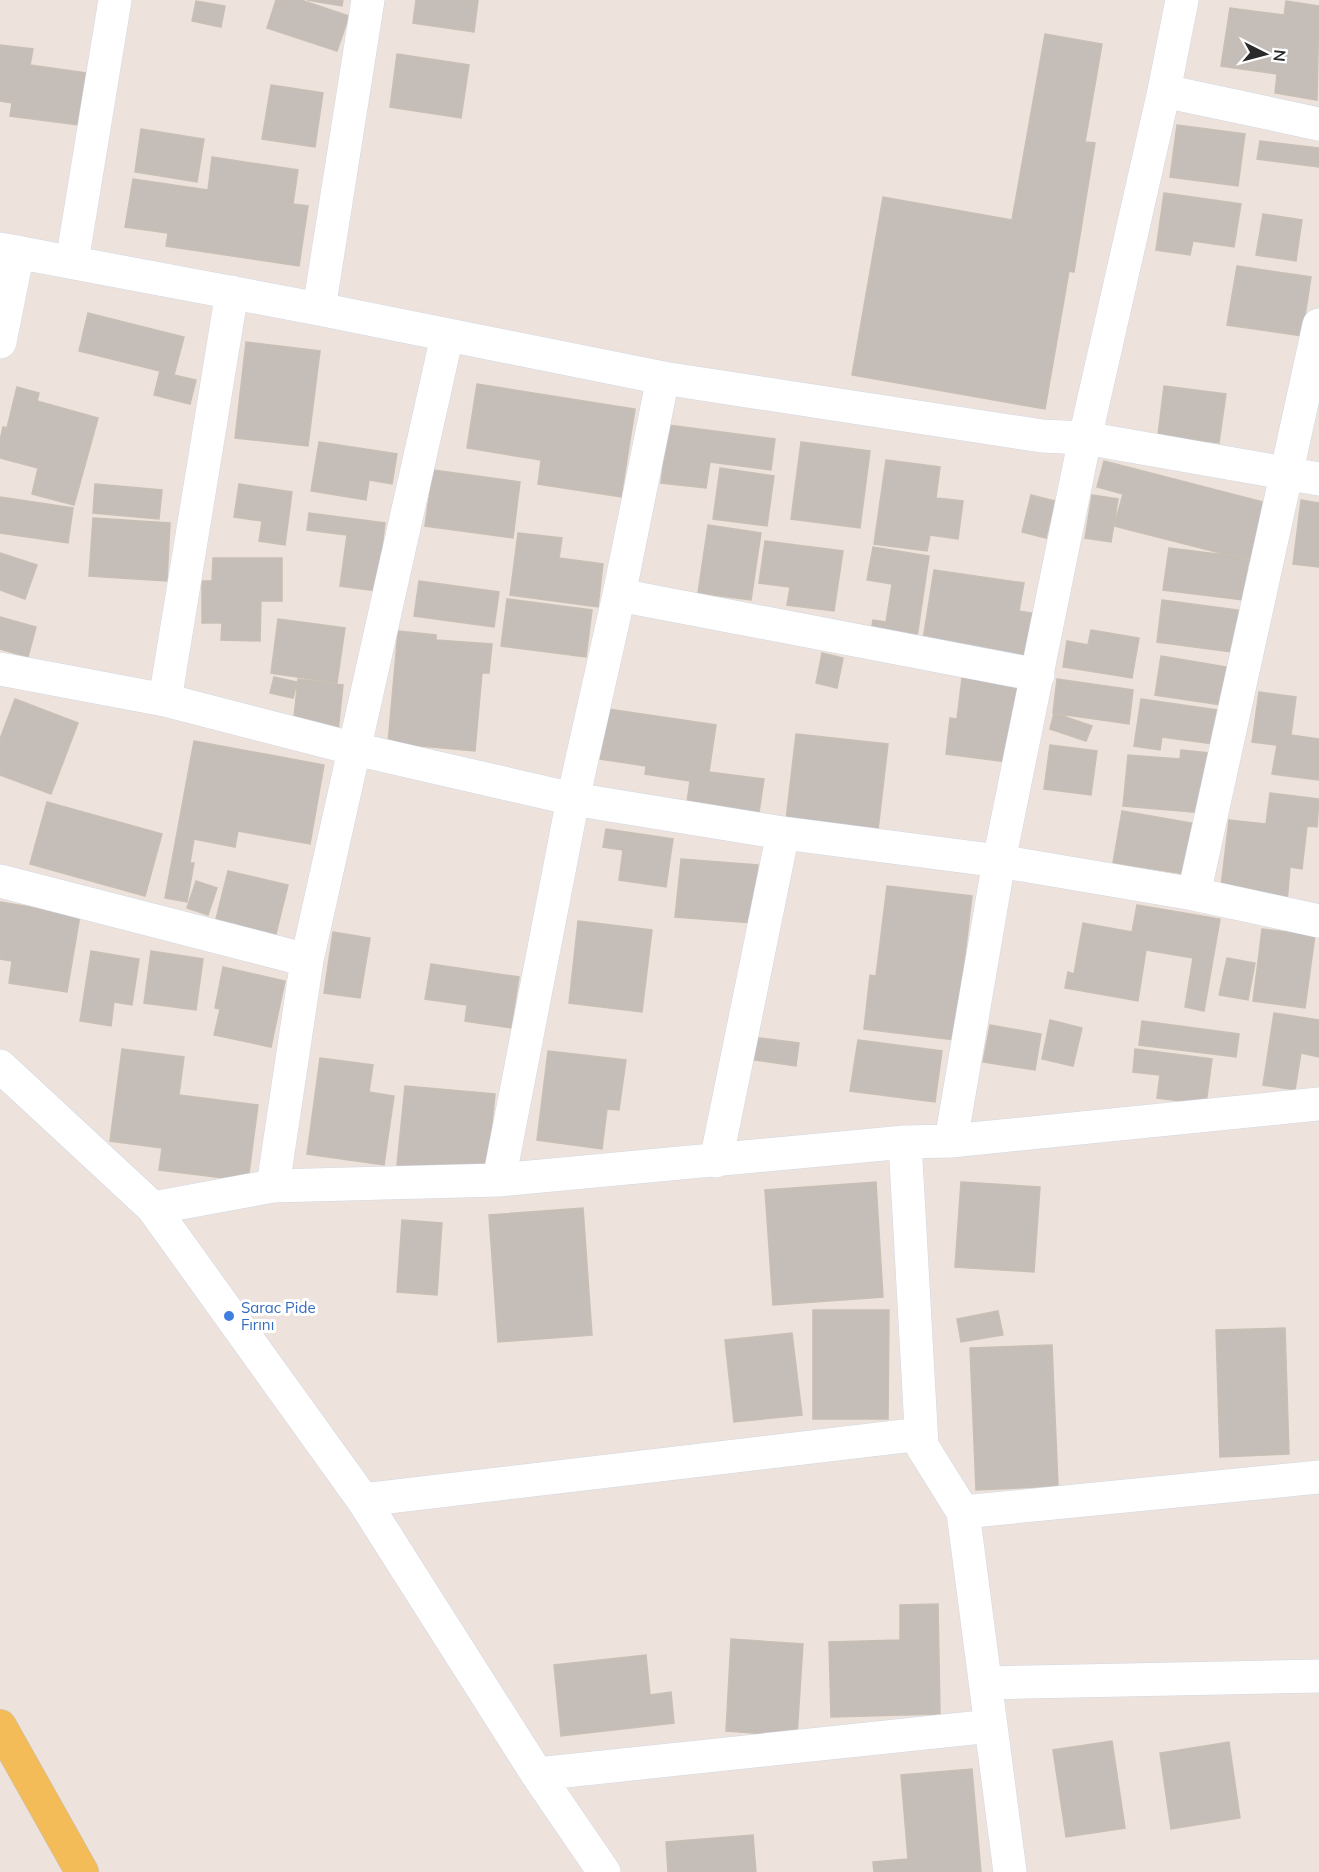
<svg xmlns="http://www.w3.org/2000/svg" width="1319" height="1872" viewBox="0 0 1319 1872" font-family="Mulish,sans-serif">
  <rect width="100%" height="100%" fill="#ede3dc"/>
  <path fill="#c5bdb8" stroke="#c8bfb5" stroke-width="1.5" d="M 276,0 L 301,0 L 349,16 L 337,51 L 267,28 Z
    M 307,0 L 343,0 L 342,6 Z
    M 416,0 L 478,0 L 474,32 L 413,23 Z
    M 196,1 L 225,6 L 221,27 L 192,21 Z
    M 1286,1 L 1319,6 L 1317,100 L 1275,93 L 1277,74 L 1221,66 L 1230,8 L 1284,15 Z
    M 1045,34 L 1102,44 L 1085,142 L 1095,143 L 1074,272 L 1069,271 L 1045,409 L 852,375 L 883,197 L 1012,220 Z
    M 0,45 L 33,49 L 30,65 L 93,74 L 86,126 L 10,116 L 12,103 L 0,101 Z
    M 397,54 L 469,65 L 461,118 L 390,107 Z
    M 271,85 L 323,93 L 315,147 L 262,139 Z
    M 1177,125 L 1245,134 L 1238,186 L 1170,177 Z
    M 141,129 L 204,139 L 197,182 L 135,172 Z
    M 1260,141 L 1319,148 L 1319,167 L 1257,159 Z
    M 212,157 L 298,170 L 293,204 L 308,206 L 299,266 L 166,246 L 168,233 L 125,227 L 133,179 L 208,190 Z
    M 1164,193 L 1241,204 L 1234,247 L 1193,241 L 1190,255 L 1156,250 Z
    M 1263,214 L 1302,220 L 1296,261 L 1256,255 Z
    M 1237,266 L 1311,277 L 1302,336 L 1227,325 Z
    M 88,313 L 184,337 L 174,375 L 196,380 L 190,404 L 154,395 L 160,371 L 79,351 Z
    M 246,342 L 320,351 L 308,446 L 235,438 Z
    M 477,384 L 635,409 L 621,497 L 538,484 L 541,460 L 467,448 Z
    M 1164,386 L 1226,394 L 1219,443 L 1158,435 Z
    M 17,387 L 39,393 L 37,401 L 98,418 L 74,505 L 32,494 L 38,468 L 0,458 L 0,440 L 3,427 L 7,428 Z
    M 668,425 L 775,439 L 771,470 L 710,462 L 706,488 L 661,483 Z
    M 319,442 L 397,454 L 392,484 L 369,480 L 366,500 L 311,491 Z
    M 801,442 L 870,451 L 860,528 L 791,519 Z
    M 886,460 L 940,467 L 936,498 L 963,501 L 958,539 L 930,535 L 927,551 L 874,544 Z
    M 1104,461 L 1267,503 L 1252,561 L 1114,526 L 1123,494 L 1097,487 Z
    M 720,468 L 774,476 L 767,526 L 713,519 Z
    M 433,470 L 520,482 L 513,538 L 425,526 Z
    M 95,484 L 162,490 L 159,519 L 93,513 Z
    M 239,484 L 292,492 L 285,545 L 259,541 L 262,521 L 234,517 Z
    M 1031,495 L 1055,501 L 1046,538 L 1022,532 Z
    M 1092,495 L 1118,499 L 1111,542 L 1085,538 Z
    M 0,497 L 73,508 L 68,543 L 0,533 Z
    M 1301,500 L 1319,503 L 1319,567 L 1293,564 Z
    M 309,513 L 385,523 L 377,591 L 340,586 L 347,535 L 307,530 Z
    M 93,518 L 170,523 L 167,581 L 89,576 Z
    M 708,525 L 761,533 L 751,600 L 698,593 Z
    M 518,533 L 562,538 L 559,558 L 603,564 L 598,607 L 510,595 Z
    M 765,541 L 843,551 L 834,611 L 787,605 L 790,587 L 759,583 Z
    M 873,547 L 929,556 L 916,644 L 870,637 L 873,620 L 886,622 L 892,584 L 867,580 Z
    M 1169,548 L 1249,558 L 1243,600 L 1163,590 Z
    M 0,553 L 37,565 L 25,599 L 0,590 Z
    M 213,558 L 282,558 L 282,601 L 261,601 L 260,641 L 221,640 L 222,623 L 202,623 L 202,581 L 212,581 Z
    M 934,570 L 1024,583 L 1019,611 L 1038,614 L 1031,657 L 923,640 Z
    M 419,581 L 499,592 L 494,627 L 414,616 Z
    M 507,599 L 592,610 L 586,657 L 501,646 Z
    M 1162,600 L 1244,611 L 1239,653 L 1157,642 Z
    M 0,617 L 36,627 L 28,657 L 0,649 Z
    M 278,619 L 345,628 L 337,683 L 271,673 Z
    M 1091,630 L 1139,638 L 1132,678 L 1063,667 L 1067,641 L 1088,645 Z
    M 398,631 L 436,635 L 436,640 L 492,644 L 489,673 L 482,673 L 475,751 L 388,743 Z
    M 822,653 L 843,658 L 837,688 L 816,683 Z
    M 1161,656 L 1227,667 L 1221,705 L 1155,695 Z
    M 274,677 L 297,682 L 293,698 L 270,693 Z
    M 962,678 L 1018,685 L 1007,762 L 946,754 L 950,718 L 957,719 Z
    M 298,679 L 343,685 L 338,732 L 293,726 Z
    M 1057,679 L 1133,690 L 1129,724 L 1053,713 Z
    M 1259,692 L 1296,697 L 1291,735 L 1319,739 L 1319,780 L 1272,774 L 1277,745 L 1252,742 Z
    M 15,699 L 78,723 L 51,794 L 0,775 L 0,739 Z
    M 1141,699 L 1217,710 L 1213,744 L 1162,737 L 1160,750 L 1134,746 Z
    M 608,709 L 716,725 L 709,772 L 764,779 L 758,819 L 686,809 L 690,781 L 645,774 L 646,766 L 600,759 Z
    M 1054,713 L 1092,726 L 1086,741 L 1050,729 Z
    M 796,734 L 888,744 L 878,830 L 786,820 Z
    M 194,741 L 324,765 L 310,844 L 238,831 L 235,847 L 194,839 L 190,863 L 194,863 L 187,902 L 165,898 Z
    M 1050,745 L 1097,751 L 1091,795 L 1044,789 Z
    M 1181,750 L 1209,753 L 1204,813 L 1123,806 L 1128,755 L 1180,759 Z
    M 1270,793 L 1319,799 L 1317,827 L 1307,826 L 1302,869 L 1290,867 L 1287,903 L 1220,895 L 1229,820 L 1266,824 Z
    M 47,802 L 162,834 L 145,896 L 30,864 Z
    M 1122,811 L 1192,823 L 1184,874 L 1113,863 Z
    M 606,829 L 673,839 L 666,887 L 619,880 L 623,850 L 603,847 Z
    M 681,859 L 758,865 L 754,923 L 675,917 Z
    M 228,871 L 288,885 L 274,942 L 214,927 Z
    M 196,881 L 217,888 L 208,915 L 187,908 Z
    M 887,886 L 972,896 L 955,1040 L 864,1029 L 870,975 L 876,976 Z
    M 0,902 L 80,915 L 67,992 L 9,983 L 12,961 L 0,959 Z
    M 1137,905 L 1220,919 L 1204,1011 L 1185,1007 L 1193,958 L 1146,950 L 1138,1001 L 1065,988 L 1068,972 L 1074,974 L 1083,923 L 1132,932 Z
    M 578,921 L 652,930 L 642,1012 L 569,1003 Z
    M 1262,929 L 1315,935 L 1305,1008 L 1253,1001 Z
    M 333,932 L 370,938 L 360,998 L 324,993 Z
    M 91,951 L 139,959 L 132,1005 L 114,1002 L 111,1026 L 80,1021 Z
    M 151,951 L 203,959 L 196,1010 L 144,1003 Z
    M 1227,958 L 1255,963 L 1248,1000 L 1219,995 Z
    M 431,964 L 519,977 L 511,1028 L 465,1021 L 467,1005 L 425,999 Z
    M 223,967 L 285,981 L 271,1047 L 214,1035 L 220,1009 L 215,1008 Z
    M 1274,1013 L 1319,1020 L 1319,1057 L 1301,1053 L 1295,1090 L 1263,1085 Z
    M 1050,1020 L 1082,1028 L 1073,1066 L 1042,1059 Z
    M 1142,1021 L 1239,1034 L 1236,1057 L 1139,1045 Z
    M 990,1025 L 1041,1034 L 1035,1070 L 983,1062 Z
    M 751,1037 L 799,1043 L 796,1066 L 748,1059 Z
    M 858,1040 L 942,1051 L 935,1102 L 850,1091 Z
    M 122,1049 L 184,1057 L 179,1095 L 258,1105 L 248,1181 L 159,1170 L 162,1148 L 110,1141 Z
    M 1135,1049 L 1212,1059 L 1206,1104 L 1157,1098 L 1160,1075 L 1133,1072 Z
    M 548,1051 L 626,1060 L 619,1110 L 607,1109 L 602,1149 L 537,1140 Z
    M 320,1058 L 373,1065 L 369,1092 L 394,1096 L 384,1165 L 307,1154 Z
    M 405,1086 L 495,1094 L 487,1174 L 397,1165 Z
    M 876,1182 L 883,1297 L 773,1305 L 765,1190 Z
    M 961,1182 L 1040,1187 L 1034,1272 L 955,1267 Z
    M 583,1208 L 592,1335 L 498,1342 L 489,1215 Z
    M 402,1220 L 442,1223 L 437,1295 L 397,1292 Z
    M 813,1310 L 889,1310 L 888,1419 L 813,1419 Z
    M 998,1311 L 1003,1335 L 961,1342 L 957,1319 Z
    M 1285,1328 L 1289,1454 L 1220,1457 L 1216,1330 Z
    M 792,1333 L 802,1415 L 734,1422 L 725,1340 Z
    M 1052,1345 L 1058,1486 L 976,1490 L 970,1348 Z
    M 938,1604 L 940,1714 L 831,1717 L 829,1642 L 900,1640 L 900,1605 Z
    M 731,1639 L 803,1644 L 797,1736 L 726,1731 Z
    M 646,1655 L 650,1695 L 671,1692 L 674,1723 L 561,1736 L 554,1665 Z
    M 1112,1741 L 1125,1828 L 1066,1837 L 1053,1750 Z
    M 1229,1742 L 1240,1818 L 1171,1829 L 1160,1753 Z
    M 972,1769 L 981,1872 L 874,1872 L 873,1862 L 908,1859 L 901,1775 Z
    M 753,1835 L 756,1872 L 668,1872 L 666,1842 Z"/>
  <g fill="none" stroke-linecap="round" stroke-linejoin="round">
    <g stroke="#d1d7e3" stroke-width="34">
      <path id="minor" d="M 1164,91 L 1319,124
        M 0,249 L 319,309 L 663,378 L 1042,436 L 1085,438 L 1319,479
        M 72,262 L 115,0
        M 319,309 L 368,0
        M 0,342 L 18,252
        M 619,595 L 1038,675
        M 0,669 L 165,700 L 355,749 L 573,799 L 783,833 L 999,861 L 1194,894 L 1319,921
        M 165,700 L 232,292
        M 0,881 L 307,960
        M 1194,894 L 1319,325
        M 0,1066 L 153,1208 L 363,1500 L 537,1774 L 604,1872
        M 951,1141 L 999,861 L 1085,438 L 1164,91 L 1182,0
        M 905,1142 L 922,1446 L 963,1512 L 1010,1872
        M 716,1161 L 783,833
        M 499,1180 L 573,799 L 619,595 L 663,378
        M 273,1186 L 307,960 L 447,336
        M 153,1208 L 273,1186 L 499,1180 L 905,1142 L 951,1141 L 1319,1104
        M 363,1500 L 921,1434
        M 963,1512 L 1319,1477
        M 986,1683 L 1319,1676
        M 537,1774 L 991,1726"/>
    </g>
    <g stroke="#c3c3c3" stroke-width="34">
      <path id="major" d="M 0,1726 L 82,1872"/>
    </g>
    <use href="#minor" stroke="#fff" stroke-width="33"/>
    <use href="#major" stroke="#f4bc59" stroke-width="33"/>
  </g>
  <circle fill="#3f7fe0" stroke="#fff" stroke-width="2" cx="229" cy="1316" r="6"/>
  <g text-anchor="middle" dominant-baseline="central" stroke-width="6" stroke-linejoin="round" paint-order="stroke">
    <g font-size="15" fill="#366cbe" stroke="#fff" text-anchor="start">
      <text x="241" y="1307">Sarac Pide<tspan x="241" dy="17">Fırını</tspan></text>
    </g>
  </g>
  <g transform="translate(1265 54) rotate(96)" stroke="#ffffff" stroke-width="4.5" paint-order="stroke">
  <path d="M0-4.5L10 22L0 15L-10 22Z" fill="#2a2a2a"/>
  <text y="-9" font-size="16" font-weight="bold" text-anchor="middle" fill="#2a2a2a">N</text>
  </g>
</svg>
